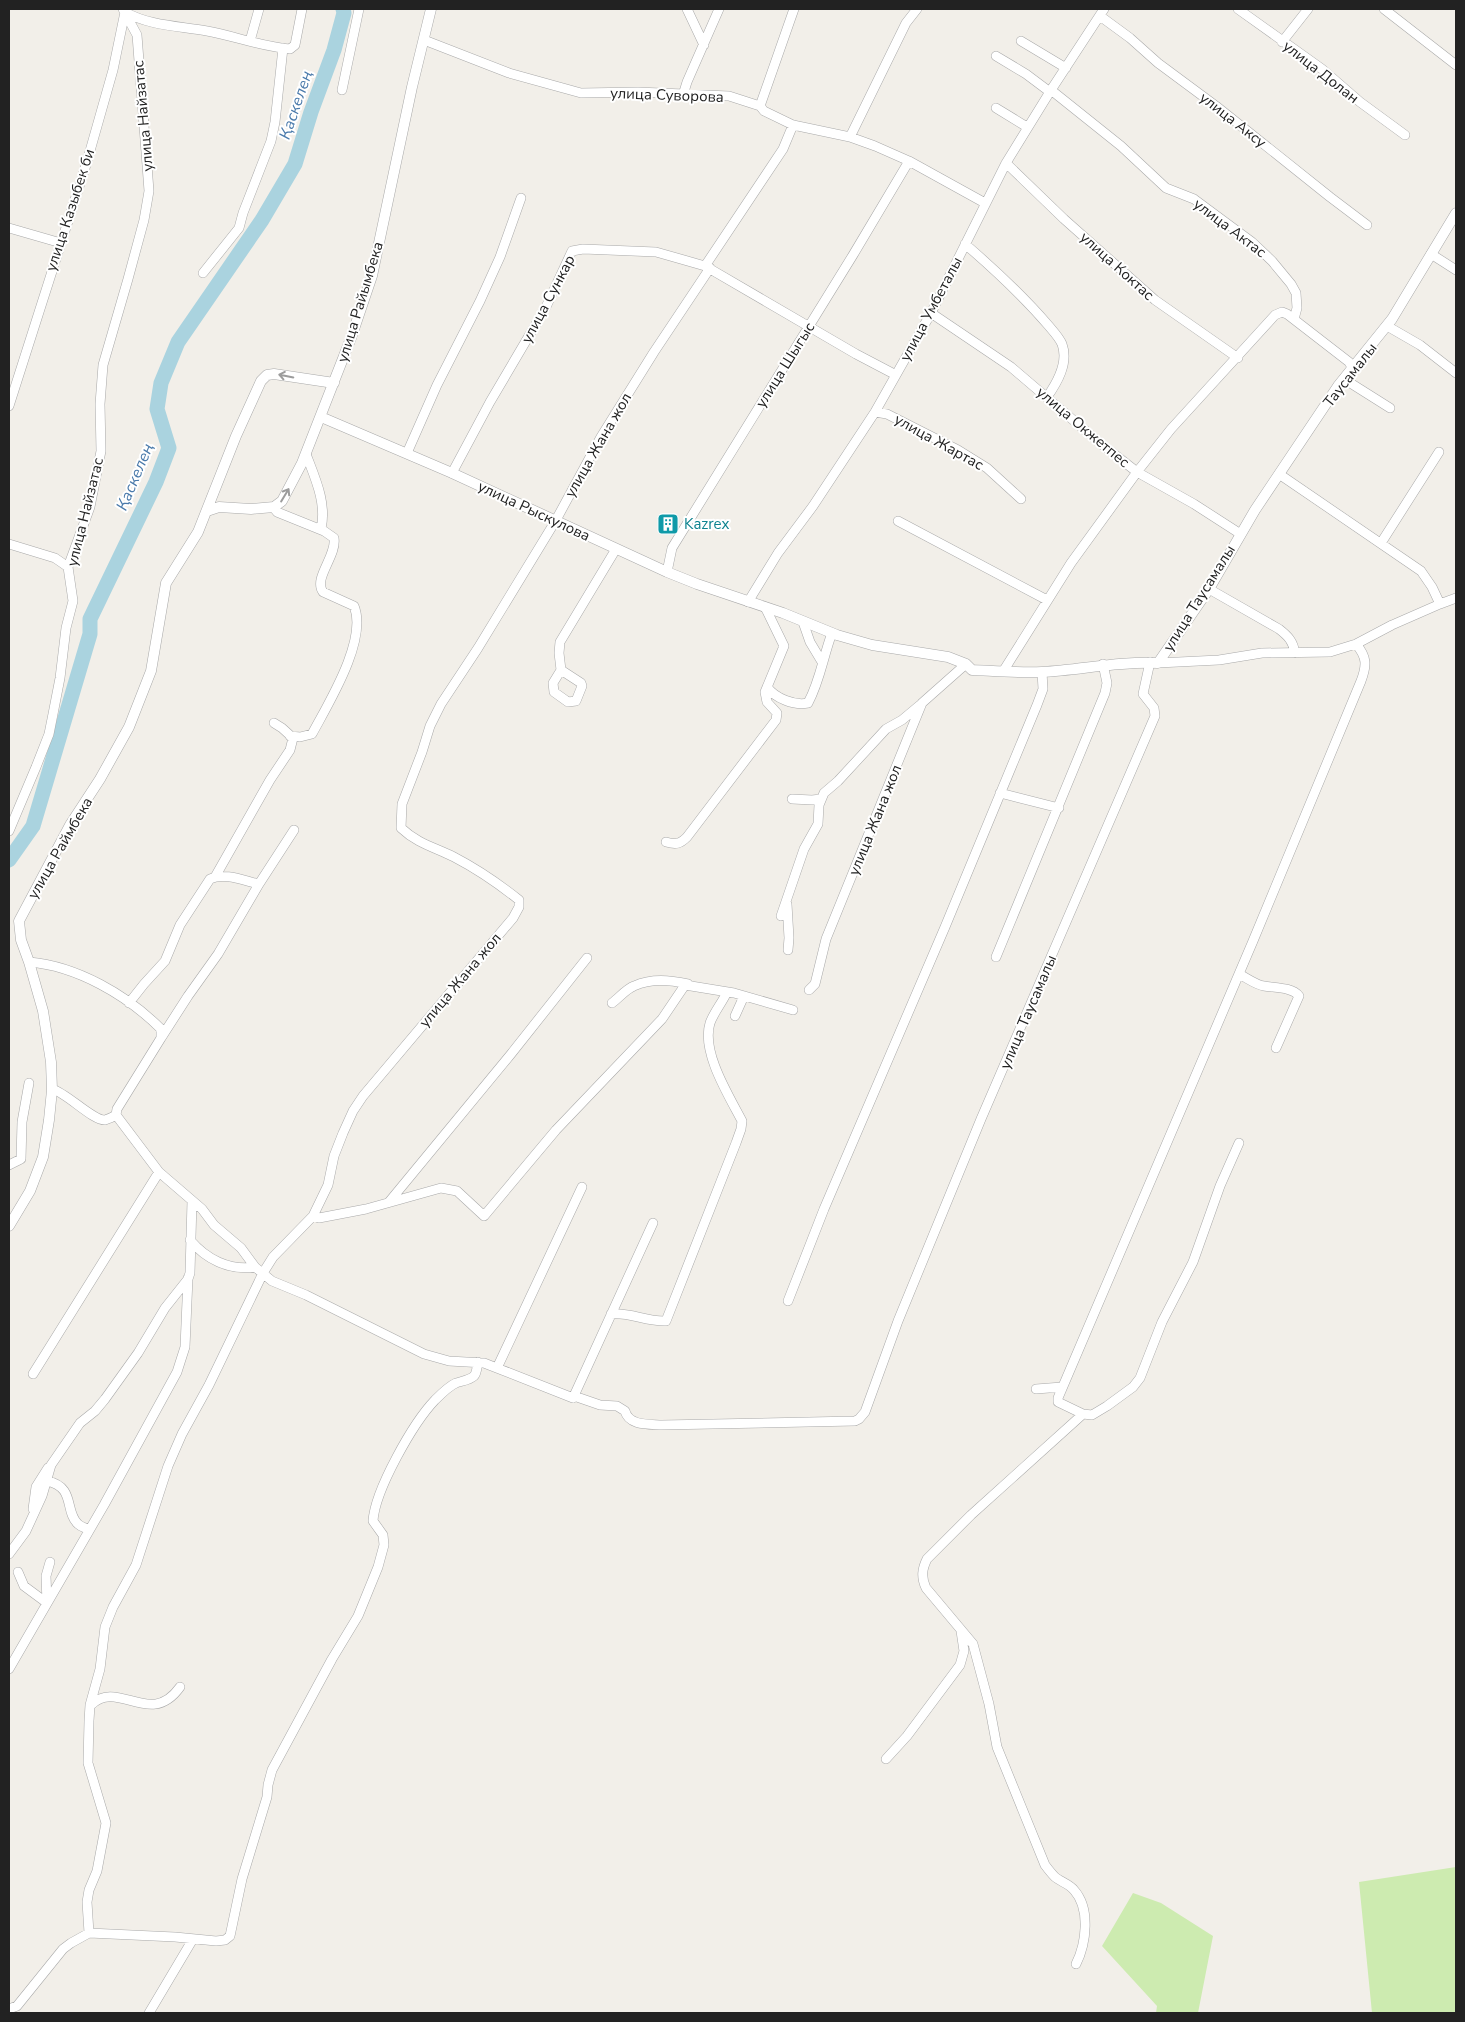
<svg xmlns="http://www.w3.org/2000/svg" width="1465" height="2022" viewBox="0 0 1465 2022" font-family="'Nunito Sans',sans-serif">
  <rect width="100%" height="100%" fill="#f2efe9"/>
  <path fill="#cdebb0" d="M 1456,1867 L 1456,2013 L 1372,2013 L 1359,1882 Z
    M 1133,1893 L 1161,1903 L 1213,1936 L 1198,2013 L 1156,2013 L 1157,2006 L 1102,1946 Z"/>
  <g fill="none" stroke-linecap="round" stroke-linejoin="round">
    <path stroke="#aad3df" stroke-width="15" d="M 9,860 L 33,826 L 90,634 L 90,619 L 156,482 L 169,448 L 157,409 L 161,383 L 178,342 L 262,220 L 295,164 L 311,112 L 334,50 L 344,13 L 343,9"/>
    <g stroke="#a9a9a9" stroke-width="10">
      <path id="minor" d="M 687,9 L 704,45
        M 1238,9 L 1322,69 L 1360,102 L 1405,135
        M 1384,9 L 1456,65
        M 125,12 C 150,26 179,26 207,31 C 235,36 262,47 290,49 L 295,45 L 302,9
        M 1100,16 L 1130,38 L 1158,63 L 1216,106 L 1330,197 L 1367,225
        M 424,40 L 509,73 L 581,93 L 638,92 L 729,96 L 760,106 L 764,111 L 793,125 L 850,137 L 875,146 L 909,161 L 985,203
        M 250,41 L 259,9
        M 1021,41 L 1066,68
        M 1282,42 L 1308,9
        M 996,56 L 1026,74 L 1050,92
        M 342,90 L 359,9
        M 1051,90 L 1121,146 L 1166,188 L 1194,199 L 1252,242 L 1272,261 L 1291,284 L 1296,293 L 1297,308 L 1294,319
        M 683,95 L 687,82 L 719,9
        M 760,106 L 794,9
        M 996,108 L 1027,127
        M 850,137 L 906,23 L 917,9
        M 1006,163 L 1064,219 L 1155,300 L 1238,358
        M 9,228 L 61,243
        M 965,244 C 994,269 1023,296 1048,325 C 1053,331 1059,337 1062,344 C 1069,363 1057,383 1047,397
        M 1431,254 L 1456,270
        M 705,266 L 783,149 L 793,125
        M 710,268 L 654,352 L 601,437 L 556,520 L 478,648 L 441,704 L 430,726 L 422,752 L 402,804 L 401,828 C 418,844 434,847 454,857 C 477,869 499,884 519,900 L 519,907 L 513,918 L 363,1096 L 353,1111 L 343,1133 L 334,1156 L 328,1185 L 313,1216 L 319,1218 L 366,1209 L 441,1188 L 457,1191 L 484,1216 L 556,1130 L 662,1019 L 685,985 L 734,993 L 793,1010
        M 203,273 L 239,228 L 243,213 L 271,141 L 275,122 L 283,48
        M 931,313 L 1011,367 L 1100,443 L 1137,472 L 1194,504 L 1239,533
        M 1387,326 L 1420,345 L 1456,373
        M 1344,379 L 1390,408
        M 9,406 L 86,165 L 113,70 L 125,12
        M 875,412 L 887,414 L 958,450 L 987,468 L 1021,499
        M 407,453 L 437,385 L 480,301 L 500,257 L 521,198
        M 306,454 C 315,478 327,503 321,529
        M 452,473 L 490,402 L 546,307 L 572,251 L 583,249 L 656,252 L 705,266 L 856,354 L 896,375
        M 1279,474 L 1421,571 L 1432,587 L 1440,604
        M 273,507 L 277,512 L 324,531 L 334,538 C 337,556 313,578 323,592 L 354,606 C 368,640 328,704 312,734 L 300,737 L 290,736
        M 898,521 L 1047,600
        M 1381,543 L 1439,452
        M 9,544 L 55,558 L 68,567
        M 667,572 L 672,548 L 853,255 L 909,161
        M 1209,589 L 1279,629 C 1288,636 1293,641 1295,653
        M 748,602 L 778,553 L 813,506 L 875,412 L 931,313 L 1006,163 L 1051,90 L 1104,9
        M 803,622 L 810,642 L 822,662
        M 1158,663 L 1219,660 L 1262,653 L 1330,652 L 1356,644 L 1392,625 L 1440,604 L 1456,598
        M 561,670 L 553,683 L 554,692 L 568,702 L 576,701 L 582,686 L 581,683 L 561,670 L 559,653 L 560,642 L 616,549
        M 1004,670 L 1071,563 L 1137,472 L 1171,429 L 1275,315 L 1282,312 L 1287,314 L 1349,362 L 1353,369
        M 767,687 C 775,698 794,706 808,703 C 820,681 823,657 832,633
        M 1000,793 L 1059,808
        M 792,799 L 812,800 L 821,799
        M 9,831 L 36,767 L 49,734 L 53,714 L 60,678 L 66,628 L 73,601 L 68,567 L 90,507 L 101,451 L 100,404 L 103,365 L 128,279 L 144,220 L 149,191 L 137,35 L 123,9
        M 666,842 C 676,845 680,844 687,837 L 776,720 L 777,713 L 767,702 L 765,692 L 784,646 L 765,607
        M 215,877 L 270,780 L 290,750 L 293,738 L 282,728 L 274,723
        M 787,904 L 789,938 L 788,950
        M 781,916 L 804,849 L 818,824 L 819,805 L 824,793 L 838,781 L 886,729 L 902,720 L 920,705
        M 996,957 L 1105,693 L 1107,683 L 1103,664
        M 29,962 C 77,966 127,995 161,1029 L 161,1038 L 117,1109 L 116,1115 L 159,1172 L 202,1209 L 214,1225 L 241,1248 L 255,1267 L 272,1281 L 306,1295 L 424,1354 L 449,1361 L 484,1363 L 573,1398 L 653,1223
        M 1239,974 C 1247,978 1256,985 1264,986 C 1275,988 1292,987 1299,996 L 1276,1048
        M 809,990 L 815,984 L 826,939 L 922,703 L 966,664
        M 129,1003 L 144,984 L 165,961 L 180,925 L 210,879 C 224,872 245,881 259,884 L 294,830
        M 612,1003 C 619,998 626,989 634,986 C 652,978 670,980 688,984
        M 735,1016 L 744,996
        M 161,1038 L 188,996 L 218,954 L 259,884
        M 52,1089 C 67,1093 93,1121 105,1120 C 108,1119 113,1117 116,1115
        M 9,1165 L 21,1159 L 22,1122 L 29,1083
        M 389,1202 L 511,1054 L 587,958
        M 190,1240 C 206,1259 229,1271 255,1267
        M 788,1301 L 824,1209 L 945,927 L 1037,705 L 1043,689 L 1042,672
        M 611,1314 C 630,1312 647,1322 666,1321 L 736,1143 L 741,1129 L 742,1121 C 729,1096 701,1052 710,1023 C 714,1012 722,1003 727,992
        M 497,1368 L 582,1187
        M 33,1374 L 159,1172
        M 1036,1389 L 1062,1387
        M 574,1396 L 600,1405 L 617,1406 L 625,1411 C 629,1426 649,1424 662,1425 L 855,1421 L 859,1419 L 865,1412 L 898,1321 L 981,1119 L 1155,716 L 1154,708 L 1143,694 L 1150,662
        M 1083,1414 L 1092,1415 L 1107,1406 L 1133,1387 L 1140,1378 L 1162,1322 L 1193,1262 L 1220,1186 L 1239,1143
        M 47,1481 C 76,1487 64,1511 78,1524 C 81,1527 86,1528 89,1530
        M 33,1509 L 36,1487 L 48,1468
        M 9,1554 L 26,1531 L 42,1496 L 51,1465 L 80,1423 L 95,1411 L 105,1399 L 138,1353 L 165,1308 L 188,1279 L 190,1273 L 192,1201
        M 18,1572 L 24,1586 L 47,1603
        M 47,1603 L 46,1576 L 50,1562
        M 9,1669 L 104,1505 L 177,1372 L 185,1347 L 188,1278
        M 91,1705 C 118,1678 150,1729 180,1687
        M 886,1759 L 907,1736 L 960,1665 L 964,1651 L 961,1631
        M 89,1933 L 87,1902 L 89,1890 L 97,1871 L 106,1823 L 88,1763 L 89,1721 L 90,1705 L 100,1669 L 105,1627 L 113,1607 L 136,1565 L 168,1466 L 182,1434 L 209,1385 L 263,1273 L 273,1257 L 313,1216
        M 1076,1964 C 1086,1944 1091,1909 1074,1890 C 1069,1884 1061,1882 1055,1877 C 1051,1873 1048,1869 1045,1865 L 997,1747 L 989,1704 L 973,1644 L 926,1588 C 921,1577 922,1569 927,1559 L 971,1515 L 1083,1414 L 1058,1402 L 1058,1398 L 1253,941 L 1361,681 C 1367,665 1367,657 1356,644
        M 9,2009 L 17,2006 L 63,1949 L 71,1943 L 89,1933 L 175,1937 L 216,1941 L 225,1940 L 230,1936 L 242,1879 L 267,1797 L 268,1785 L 272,1770 L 332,1659 L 358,1616 L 378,1567 L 384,1545 L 383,1535 L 373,1521 C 375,1490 413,1423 435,1400 C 441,1394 449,1386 456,1383 C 462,1381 470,1380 474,1376 C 477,1373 477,1366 478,1362
        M 149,2013 L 193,1939"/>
    </g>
    <g stroke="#a9a9a9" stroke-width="11">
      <path id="tertiary" d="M 321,417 L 452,473 L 667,572 L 697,584 L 783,613 L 837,635 L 872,645 L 948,657 L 966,664 L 972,670 C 995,671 1019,673 1042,672 C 1081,670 1119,661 1158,663 L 1209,589 L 1255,510 L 1338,386 L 1392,319 L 1456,213
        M 207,511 L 219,507 L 251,509 L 274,507 L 282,501 L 302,463 L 351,338 L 372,276 L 412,87 L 431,9
        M 9,1226 L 30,1191 L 43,1157 L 49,1120 L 52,1090 L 51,1062 L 43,1011 L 29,962 L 21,940 L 19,921 L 70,825 L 100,779 L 129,727 L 151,671 L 166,583 L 198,532 L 236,436 L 261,381 L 267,375 L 274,374 L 334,383"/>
    </g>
    <use href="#minor" stroke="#fff" stroke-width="9"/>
    <use href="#tertiary" stroke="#fff" stroke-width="10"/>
  </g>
  <defs><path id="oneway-shaft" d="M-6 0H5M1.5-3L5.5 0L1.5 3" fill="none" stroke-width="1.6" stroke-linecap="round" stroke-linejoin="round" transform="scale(1.25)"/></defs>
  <g stroke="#9c9c9c">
    <use href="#oneway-shaft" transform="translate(286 376) rotate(-169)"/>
    <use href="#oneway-shaft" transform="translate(285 495) rotate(-59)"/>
  </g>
  <defs>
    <g id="building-square" transform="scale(1.125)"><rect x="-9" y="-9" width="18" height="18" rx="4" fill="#0f9aa8" stroke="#fff"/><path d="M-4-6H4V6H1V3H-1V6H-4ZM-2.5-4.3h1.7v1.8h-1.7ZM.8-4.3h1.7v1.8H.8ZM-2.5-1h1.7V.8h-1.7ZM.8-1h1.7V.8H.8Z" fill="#fff"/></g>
  </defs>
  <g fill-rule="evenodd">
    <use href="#building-square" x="668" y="524"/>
  </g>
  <g text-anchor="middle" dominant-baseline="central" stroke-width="4" stroke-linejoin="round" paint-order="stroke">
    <g font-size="15" fill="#222" stroke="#fff">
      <text transform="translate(1321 72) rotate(38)">улица Долан</text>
      <text transform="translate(667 95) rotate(2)">улица Суворова</text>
      <text transform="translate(143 116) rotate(-95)">улица Найзатас</text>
      <text transform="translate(1233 120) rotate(38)">улица Аксу</text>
      <text transform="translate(70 210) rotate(-72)">улица Казыбек би</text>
      <text transform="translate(1230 228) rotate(37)">улица Актас</text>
      <text transform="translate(1117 266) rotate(42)">улица Коктас</text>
      <text transform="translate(548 299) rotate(-62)">улица Сункар</text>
      <text transform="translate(360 302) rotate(-73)">улица Райымбека</text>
      <text transform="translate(931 309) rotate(-62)">улица Умбеталы</text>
      <text transform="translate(785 365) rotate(-58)">улица Шыгыс</text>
      <text transform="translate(1350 375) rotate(-52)">Таусамалы</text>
      <text transform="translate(1083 427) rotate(40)">улица Окжетпес</text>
      <text transform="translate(939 442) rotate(29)">улица Жартас</text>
      <text transform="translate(598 445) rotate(-60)">улица Жана жол</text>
      <text transform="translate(534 511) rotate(25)">улица Рыскулова</text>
      <text transform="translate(85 512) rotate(-76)">улица Найзатас</text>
      <text transform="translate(1199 598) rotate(-58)">улица Таусамалы</text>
      <text transform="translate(875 820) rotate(-68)">улица Жана жол</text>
      <text transform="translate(60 848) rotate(-60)">улица Раймбека</text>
      <text transform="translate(460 980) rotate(-50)">улица Жана жол</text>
      <text transform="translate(1028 1012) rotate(-67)">улица Таусамалы</text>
    </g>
    <g font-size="15" fill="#0d838f" stroke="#fff" text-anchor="start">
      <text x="684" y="524">Kazrex</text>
    </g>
    <g font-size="16" font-style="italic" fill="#4a7aab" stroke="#fff">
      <text transform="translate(296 105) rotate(-71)">Қаскелең</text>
      <text transform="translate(135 477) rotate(-67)">Қаскелең</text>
    </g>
  </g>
  <rect width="1465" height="2022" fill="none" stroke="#222222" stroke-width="20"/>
</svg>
